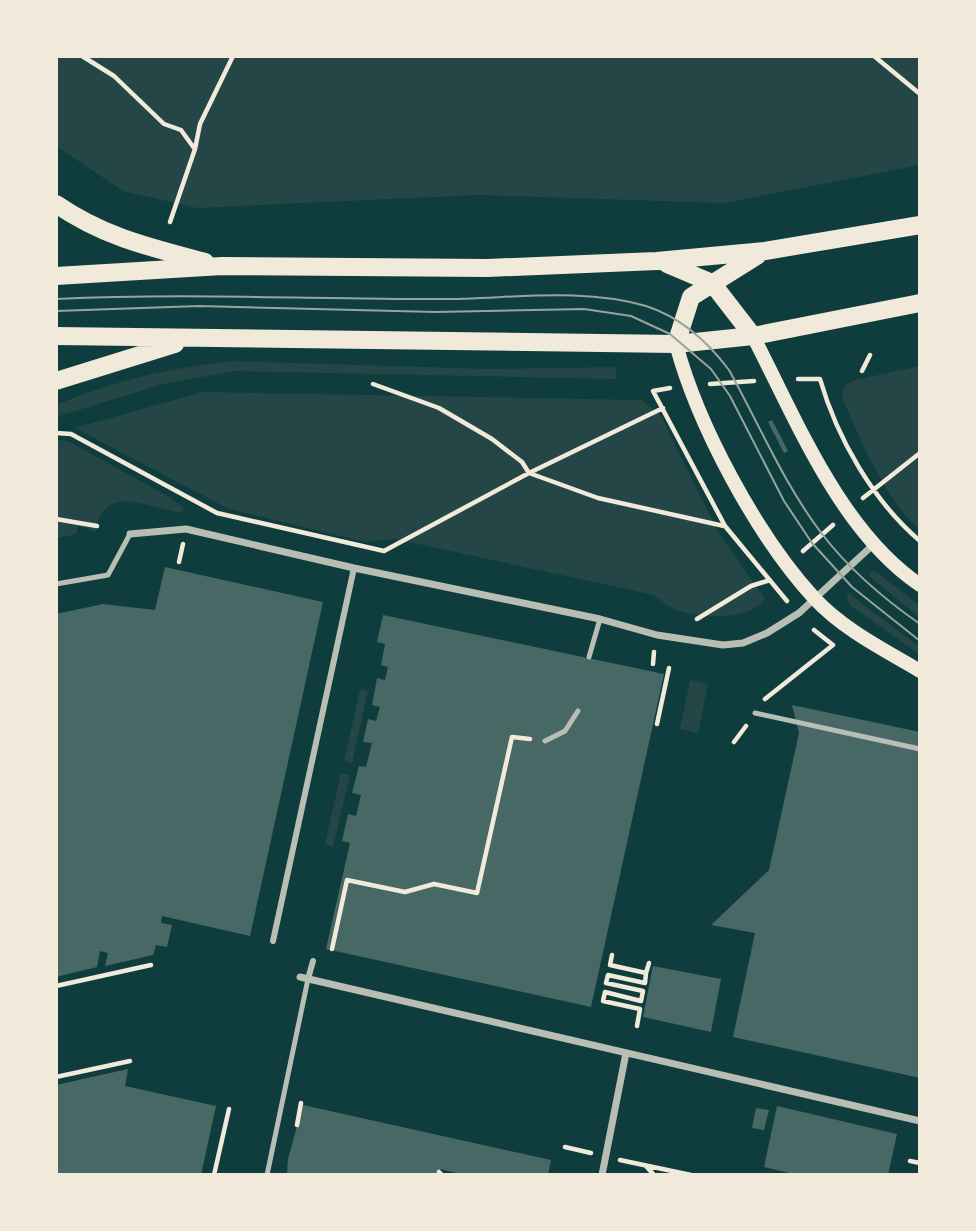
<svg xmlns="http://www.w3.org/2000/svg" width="976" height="1231" viewBox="0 0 976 1231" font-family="'Zilla Slab',serif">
  <rect width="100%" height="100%" fill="#0f3d3e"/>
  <path fill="#244646" d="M 56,56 L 920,56 L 920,165 L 724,203 L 478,195 L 197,208 L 123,191 L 56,146 Z
    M 231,361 L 490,369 L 615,367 L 617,379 L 235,371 L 163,384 L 56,417 L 56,405 C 113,381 169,368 231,361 Z
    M 920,366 L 920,530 C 888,504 858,436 842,397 L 845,385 L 855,380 Z
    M 203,392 L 642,400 L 661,416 L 717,530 L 765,599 C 748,622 696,619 672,608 C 666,605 660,599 654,595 L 395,539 L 365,542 L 229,509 L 75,428 Z
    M 56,440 L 68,441 L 169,497 L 183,507 L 182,513 C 150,508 102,481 96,532 L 78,526 L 76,534 L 56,539 Z
    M 871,571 L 878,573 L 920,606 L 920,618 L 869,576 Z
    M 848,593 L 920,647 L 920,655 L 850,605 L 847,598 Z
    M 690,680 L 708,684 L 698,733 L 680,729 Z
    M 360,689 L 368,691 L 352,763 L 344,761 Z
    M 341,773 L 350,775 L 333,847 L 325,844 Z"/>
  <path fill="#486865" d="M 772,420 L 788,451 L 784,453 L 768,422 Z
    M 165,567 L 323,602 L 250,936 L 162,916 L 161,923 L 172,925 L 167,947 L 156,945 L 153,955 L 105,966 L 108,953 L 100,951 L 97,967 L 56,977 L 56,614 L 103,604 L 155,610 Z
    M 383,615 L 664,674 L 591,1007 L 326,949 L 350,843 L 342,841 L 348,814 L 356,816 L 361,795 L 352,793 L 359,766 L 366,767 L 372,743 L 363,742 L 368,719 L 376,721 L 380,707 L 372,705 L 377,678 L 385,680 L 388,667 L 381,665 L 385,644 L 377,642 Z
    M 792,705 L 920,732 L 920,1078 L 733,1037 L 755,933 L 711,925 L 769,870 L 799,733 Z
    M 653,966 L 721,979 L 711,1032 L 643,1017 Z
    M 128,1069 L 125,1086 L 216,1106 L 201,1175 L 56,1175 L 56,1085 Z
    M 303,1105 L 551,1160 L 548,1175 L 465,1175 L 440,1169 L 439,1175 L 287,1175 L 288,1159 Z
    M 777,1106 L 897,1134 L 888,1175 L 798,1175 L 764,1167 Z
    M 756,1108 L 769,1110 L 764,1130 L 752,1128 Z"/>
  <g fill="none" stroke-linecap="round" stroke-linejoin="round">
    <path stroke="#f1e9da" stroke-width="4.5" d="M 82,56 L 114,76 L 164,124 L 181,130 L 194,148
      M 874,56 L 920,94
      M 170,222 L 195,149 L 200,124 L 233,56
      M 862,371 L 870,355
      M 798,379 L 820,379 C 837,438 873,501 920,541
      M 373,384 L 439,408 L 492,439 L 522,462 L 529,473 L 598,498 L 724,526
      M 710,384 L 754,381
      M 670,388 L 653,391 L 725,526 L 787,601
      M 56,433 L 71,434 L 217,513 L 384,551 L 529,473 L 663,408
      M 863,498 L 920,453
      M 56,519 L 97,526
      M 803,551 L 833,525
      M 179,562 L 183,544
      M 697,619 L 751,586 L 770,580
      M 653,664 L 654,652
      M 765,699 L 833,645 L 814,630
      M 657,724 L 669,668
      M 734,742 L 746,726
      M 332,949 L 347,880 L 405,892 L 434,884 L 477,893 L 512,737 L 530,739
      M 612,955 L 610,965 L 646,973 L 645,983 L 608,975 L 606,983 L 643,991 L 641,1001 L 605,992 L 603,1001 L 640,1009 L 637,1026
      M 646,973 L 649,963
      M 56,986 L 151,965
      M 56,1077 L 130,1061
      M 297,1125 L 301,1103
      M 565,1147 L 591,1153
      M 620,1160 L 691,1175
      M 910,1161 L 920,1163
      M 646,1166 L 654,1175
      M 439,1172 L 442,1175
      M 214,1175 L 229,1109"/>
    <path stroke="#b8beb3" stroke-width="5" d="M 56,584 L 108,575 L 130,534
      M 589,657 L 600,619
      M 755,713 L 920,749
      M 545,741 L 565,731 L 578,711
      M 267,1175 L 308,979"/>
    <path stroke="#b8beb3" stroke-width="6" d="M 273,941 L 354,568
      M 308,979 L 313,961"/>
    <path stroke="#b8beb3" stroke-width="7" d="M 130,534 L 186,529 L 354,568 L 600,619 L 657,635 L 723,645 L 743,643 L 767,633 L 799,613 L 874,544
      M 300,977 L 920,1121
      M 602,1175 L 626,1053"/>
    <path stroke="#f1e9da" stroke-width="14" d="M 753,336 C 796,419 840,531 920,585
      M 676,344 C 698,426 757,536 815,599 C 844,630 885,650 920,671"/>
    <path stroke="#f1e9da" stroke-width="18" d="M 56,204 C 104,237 149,247 205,262
      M 667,264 L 712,283 L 753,336
      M 56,276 L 222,266 L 487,268 L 657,261 L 765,251 L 920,225
      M 56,336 L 676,344 L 753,336 L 920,303
      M 676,344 L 691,297 L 758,255
      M 56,381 L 175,344"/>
    <path stroke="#97a49c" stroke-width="2" d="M 56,299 C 182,293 308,299 434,299 C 503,300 579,286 646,306 C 680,317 708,342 729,370 C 759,424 784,484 822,534 C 849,569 884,599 920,624
      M 56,311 L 199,306 L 436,312 L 584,309 L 631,316 L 670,334 L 711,369 L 730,396 L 784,501 L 812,543 L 852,587 L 920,641"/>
  </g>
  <rect width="976" height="1231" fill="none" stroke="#f1e9da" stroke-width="116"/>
</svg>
